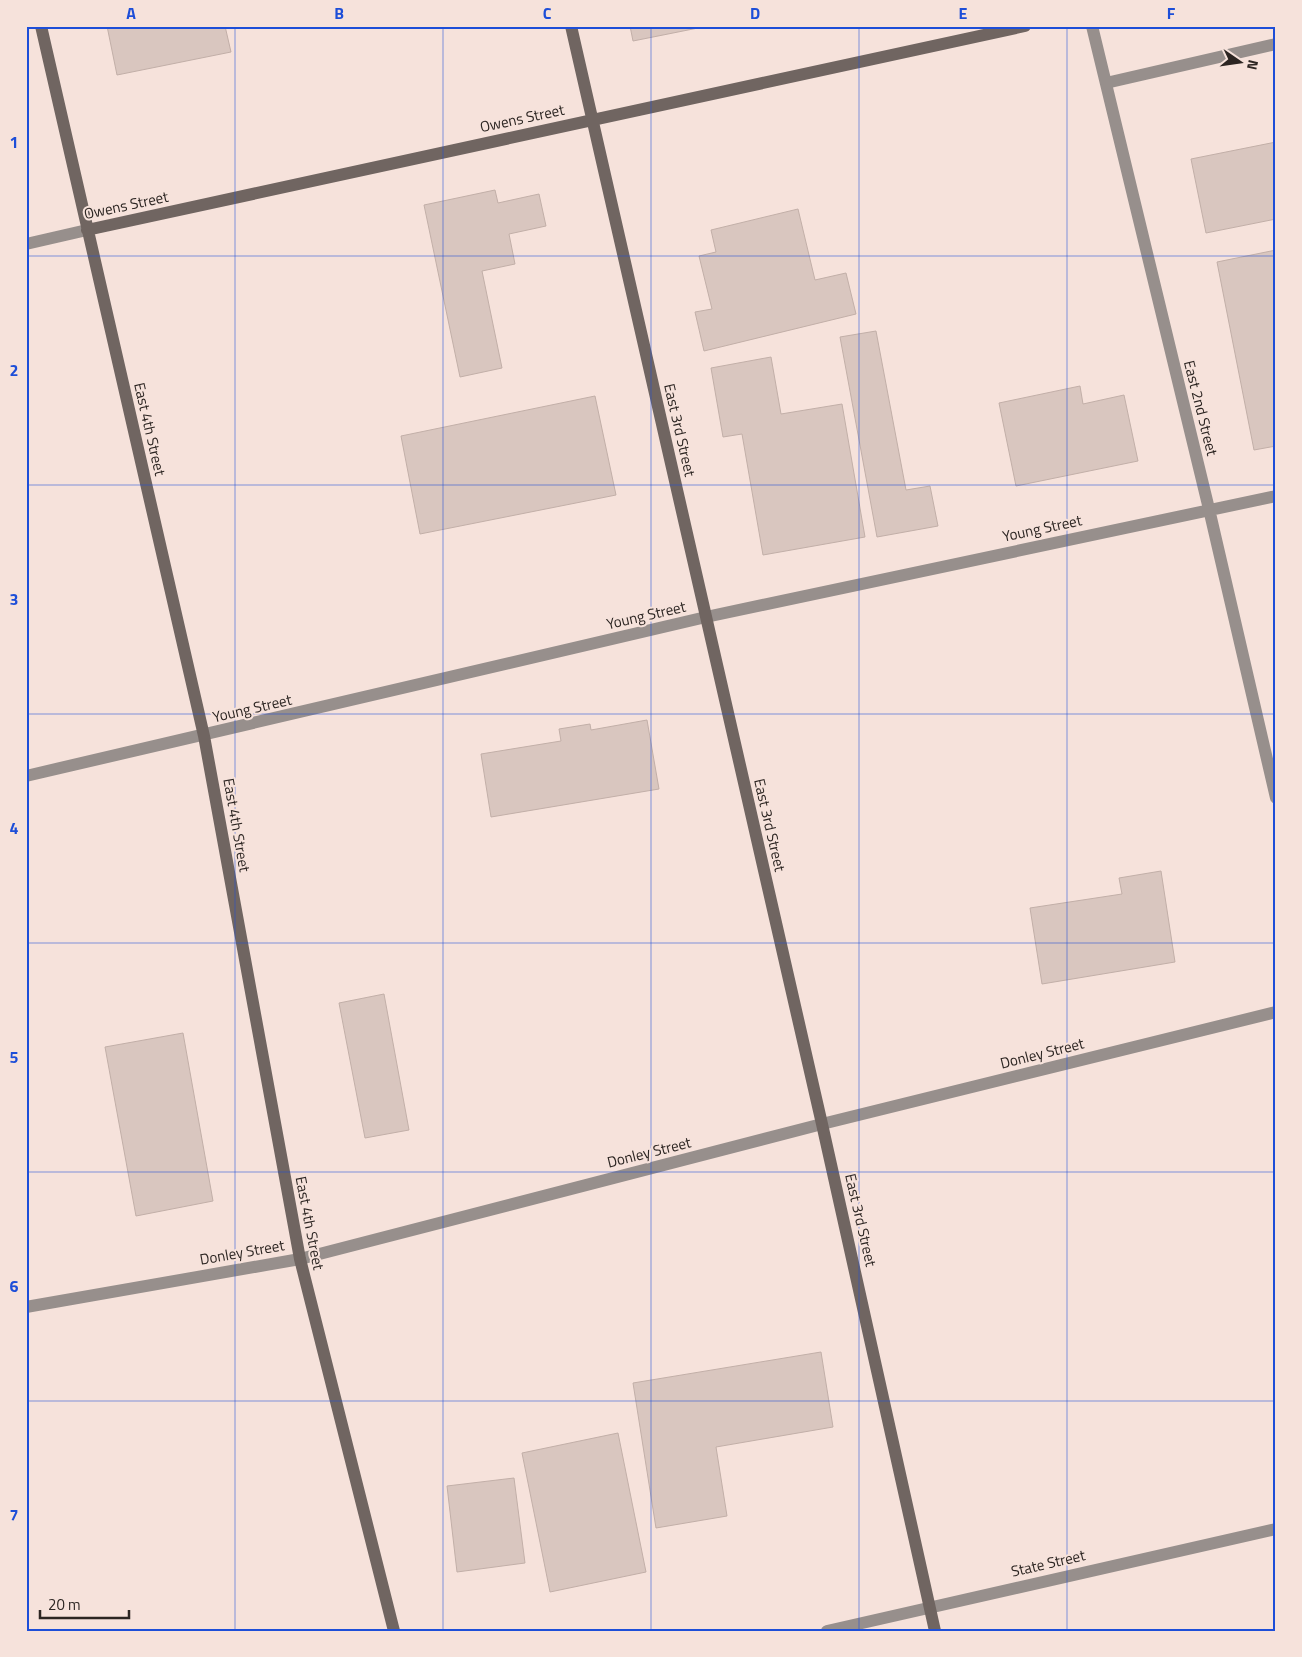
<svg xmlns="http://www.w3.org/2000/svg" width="1302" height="1657" viewBox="0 0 1302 1657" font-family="'Titillium Web',sans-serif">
  <rect width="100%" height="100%" fill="#f6e2db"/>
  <path fill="#d9c6bf" stroke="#c2afa8" d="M 107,26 L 225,26 L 231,52 L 117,75 Z
    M 630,26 L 708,26 L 633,41 Z
    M 1276,142 L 1276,219 L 1206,233 L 1191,159 Z
    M 495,190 L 498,203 L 539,194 L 546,226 L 509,234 L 515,264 L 482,271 L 502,368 L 460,377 L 424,205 Z
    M 798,209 L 815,280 L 846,273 L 856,314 L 704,351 L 695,312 L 712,309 L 699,256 L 716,252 L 711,230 Z
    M 1276,250 L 1276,446 L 1254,450 L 1217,262 Z
    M 876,331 L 906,490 L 930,486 L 938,526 L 877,537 L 840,337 Z
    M 771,357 L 781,414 L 842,404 L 865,537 L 763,555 L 742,434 L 723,437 L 711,368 Z
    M 1080,386 L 1083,404 L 1124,395 L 1138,461 L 1016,486 L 999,403 Z
    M 595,396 L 616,495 L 420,534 L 401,436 Z
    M 647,720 L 659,789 L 491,817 L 481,754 L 561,741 L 559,729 L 590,724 L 591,730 Z
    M 1161,871 L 1175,962 L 1042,984 L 1030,908 L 1122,894 L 1119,878 Z
    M 384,994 L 409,1130 L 365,1138 L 339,1003 Z
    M 183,1033 L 213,1201 L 136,1216 L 105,1047 Z
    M 821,1352 L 833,1427 L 716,1447 L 727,1516 L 656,1528 L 633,1383 Z
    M 618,1433 L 646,1572 L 550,1592 L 522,1453 Z
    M 514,1478 L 525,1563 L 457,1572 L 447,1486 Z"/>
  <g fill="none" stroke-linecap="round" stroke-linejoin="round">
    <path stroke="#978f8c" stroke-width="12" d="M 1092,26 L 1209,509 L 1276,798
      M 1106,83 L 1276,44
      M 26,244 L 87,230
      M 26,776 L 706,617 L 1276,496
      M 26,1307 L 300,1259 L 822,1124 L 1276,1012
      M 827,1631 L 1276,1529"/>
    <path stroke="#706561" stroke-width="12" d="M 41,26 L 204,736 L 300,1259 L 394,1631
      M 571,26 L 822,1124 L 935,1631
      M 87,230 L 1025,26"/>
  </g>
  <path fill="none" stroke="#1d4ed8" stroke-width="1" stroke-opacity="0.55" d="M 235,26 L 235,1631M 443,26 L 443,1631M 651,26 L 651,1631M 859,26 L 859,1631M 1067,26 L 1067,1631M 26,256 L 1276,256M 26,485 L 1276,485M 26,714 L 1276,714M 26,943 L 1276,943M 26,1172 L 1276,1172M 26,1401 L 1276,1401"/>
  <g text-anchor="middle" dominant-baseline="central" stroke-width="4" stroke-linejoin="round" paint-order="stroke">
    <g font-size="15" fill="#2c2522" stroke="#f6e2db">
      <text transform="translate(522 118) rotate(-12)">Owens Street</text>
      <text transform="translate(126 205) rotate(-12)">Owens Street</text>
      <text transform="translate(1201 408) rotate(76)">East 2nd Street</text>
      <text transform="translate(150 429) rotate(77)">East 4th Street</text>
      <text transform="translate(680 430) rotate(77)">East 3rd Street</text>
      <text transform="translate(1042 528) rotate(-12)">Young Street</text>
      <text transform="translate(646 615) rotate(-13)">Young Street</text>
      <text transform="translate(252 708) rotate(-13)">Young Street</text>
      <text transform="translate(237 825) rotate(80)">East 4th Street</text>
      <text transform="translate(770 825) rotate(77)">East 3rd Street</text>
      <text transform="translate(1042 1053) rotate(-14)">Donley Street</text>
      <text transform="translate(649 1152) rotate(-14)">Donley Street</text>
      <text transform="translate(861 1220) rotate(77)">East 3rd Street</text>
      <text transform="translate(310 1223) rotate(79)">East 4th Street</text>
      <text transform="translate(242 1252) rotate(-10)">Donley Street</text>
      <text transform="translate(1048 1563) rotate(-13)">State Street</text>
    </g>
  </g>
  <rect width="1302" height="1657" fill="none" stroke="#f6e2db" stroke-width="55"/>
  <g transform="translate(1240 62) rotate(103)" stroke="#f6e2db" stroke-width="4" paint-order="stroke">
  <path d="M0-4L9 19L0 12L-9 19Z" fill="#2c2522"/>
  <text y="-8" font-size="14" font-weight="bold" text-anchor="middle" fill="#2c2522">N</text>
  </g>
  <path d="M40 1610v8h89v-8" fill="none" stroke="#2c2522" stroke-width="2.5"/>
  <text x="48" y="1610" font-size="15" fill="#2c2522" stroke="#f6e2db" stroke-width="4" paint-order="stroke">20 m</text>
  <rect x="28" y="28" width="1246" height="1602" fill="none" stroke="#1d4ed8" stroke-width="2"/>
  <g font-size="16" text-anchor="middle" font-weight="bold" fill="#1d4ed8">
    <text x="131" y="19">A</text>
    <text x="339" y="19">B</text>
    <text x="547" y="19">C</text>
    <text x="755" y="19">D</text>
    <text x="963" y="19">E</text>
    <text x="1171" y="19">F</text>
    <text x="14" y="148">1</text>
    <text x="14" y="376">2</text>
    <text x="14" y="605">3</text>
    <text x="14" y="834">4</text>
    <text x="14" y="1063">5</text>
    <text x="14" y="1292">6</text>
    <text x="14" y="1521">7</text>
  </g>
</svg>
